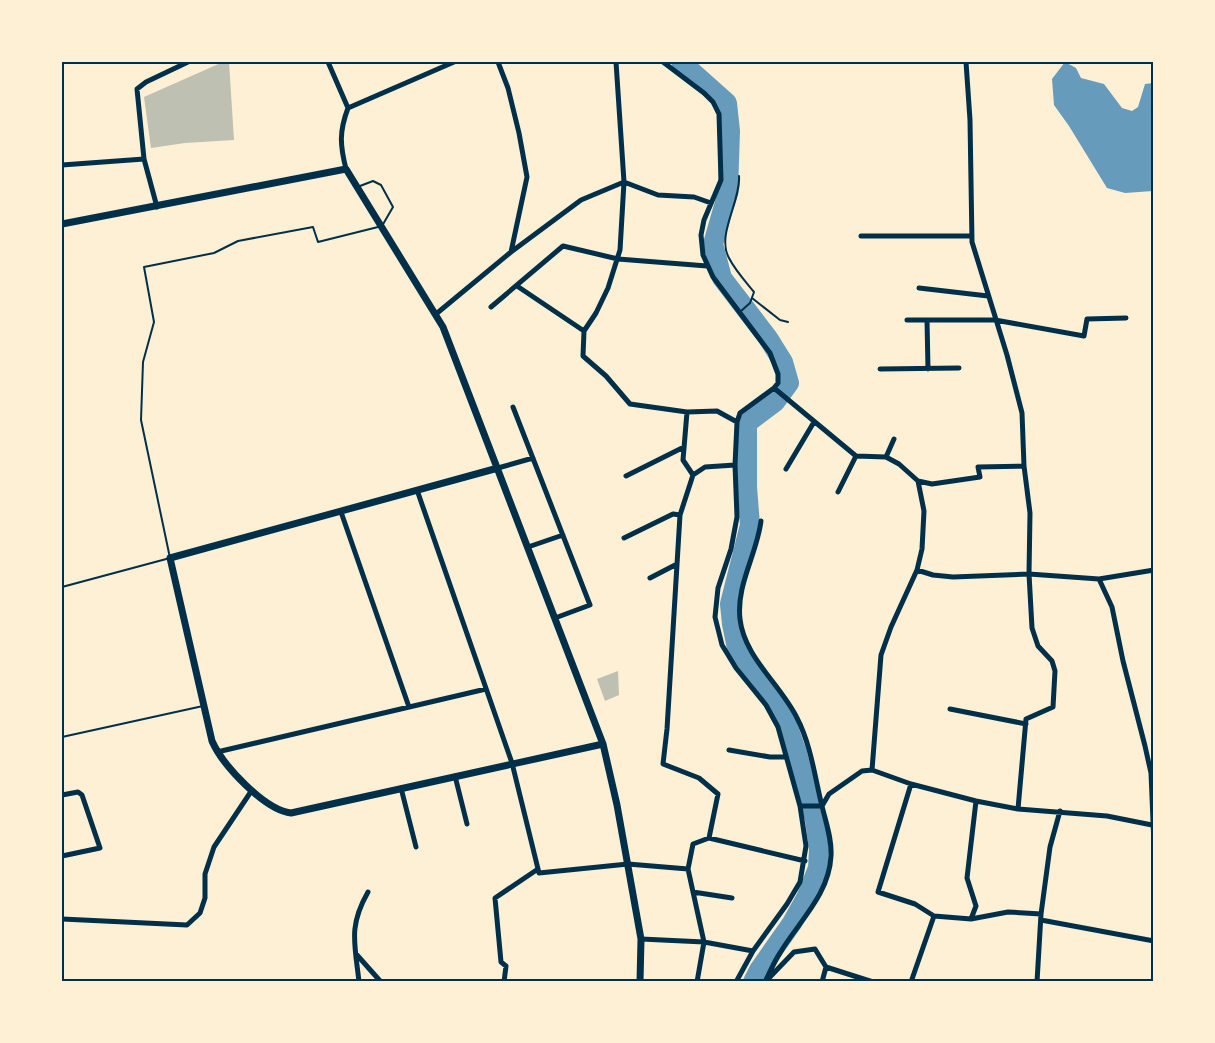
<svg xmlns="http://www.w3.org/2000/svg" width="1215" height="1043" viewBox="0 0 1215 1043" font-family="'Fira Sans',sans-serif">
  <rect width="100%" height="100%" fill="#fdf0d5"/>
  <path fill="#669bbc" d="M 1065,62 L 1076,68 L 1081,78 L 1104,84 L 1122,108 L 1132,111 L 1138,107 L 1145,84 L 1153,83 L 1153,191 L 1125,193 L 1107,188 L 1069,126 L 1054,105 L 1052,79 Z"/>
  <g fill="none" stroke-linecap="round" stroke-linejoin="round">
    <path stroke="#669bbc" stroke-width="20" d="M 681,62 L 727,103 L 730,131 L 728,192 L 713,244 L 722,278 L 768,338 L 783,362 L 789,383 L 775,402 L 747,423 L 747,487 L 750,525 L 730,604 L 732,624 L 737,648 L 783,713 L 797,753 L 815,820 L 819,850 L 818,868 L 806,898 L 792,923 L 759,970 L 753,982"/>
  </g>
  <path fill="#bec0b2" d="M 223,62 L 229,62 L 234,140 L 185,143 L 151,148 L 144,97 Z
    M 618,671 L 619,695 L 605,701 L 597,679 Z"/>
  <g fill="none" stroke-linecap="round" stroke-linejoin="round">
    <path stroke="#003049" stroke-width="2" d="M 739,176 C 741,201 716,235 729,258 C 735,270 745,281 754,292 L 750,303 L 741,311
      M 752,298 L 780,320 L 788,322
      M 62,587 L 170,558 L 141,420 L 143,362 L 154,322 L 144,267 L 214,253 L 238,241 L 313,227 L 318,242 L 382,226 L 393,207 L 381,185 L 373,181 L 360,186
      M 62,737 L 203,706"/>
    <path stroke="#003049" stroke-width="5" d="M 328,62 L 348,108 C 339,132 340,145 346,169
      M 498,62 L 508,88 L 519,133 L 527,177 L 511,252
      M 616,62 L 624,182 L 620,250 L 608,288 L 596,313 L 584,331 L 583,356 L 606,376 L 630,404 L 687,412 L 717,411 L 737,422
      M 663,62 L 704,93 L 713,102 L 719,114 L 721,180 L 704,220 L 701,235 L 703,255 L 713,277 L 770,353 L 778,374 L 778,383 L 774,388 L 740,413 L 737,422 L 735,465 L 737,517 L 731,549 L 718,588 L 715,617 L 722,645 L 736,668 L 766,705 L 778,727 L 800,806 L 806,846 L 800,882 L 787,904 L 753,951 L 736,982
      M 966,62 L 970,120 L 972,242 L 1007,355 L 1022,413 L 1024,466 L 1030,513 L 1029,574 L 1032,628 L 1038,646 L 1052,661 L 1055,671 L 1053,707 L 1026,719 L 1018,809
      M 348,108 L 454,62
      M 144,159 L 157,207
      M 62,165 L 144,159 L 137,89 L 146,82 L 188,62
      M 861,236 L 971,236
      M 517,286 L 584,331
      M 919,288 L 988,296
      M 491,307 L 563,246 L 618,259 L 707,266
      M 436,314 L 511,252 L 581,200 L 624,182 L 658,195 L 694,197 L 711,203
      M 907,320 L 995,320 L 1084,336 L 1087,319 L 1126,318
      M 927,320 L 928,369
      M 880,369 L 959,368
      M 774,388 L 856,456 L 886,457 L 899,464 L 918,481 L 924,511 L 922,549 L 917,570 L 891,627 L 881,655 L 872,770
      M 513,407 L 590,605 L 555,618
      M 687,412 L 683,460 L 693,475
      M 886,457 L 894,439
      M 498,468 L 533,458
      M 786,469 L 814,422
      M 626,476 L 684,447
      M 918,481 L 932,484 L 980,477 L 978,467 L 1024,466
      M 417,490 L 512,763 L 539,873 L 628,864 L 688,869 L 704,942 L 697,982
      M 838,492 L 856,456
      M 341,512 L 409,707
      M 761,521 C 757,554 736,585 740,619 C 744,657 781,685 797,718 C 811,745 815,778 822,806 L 800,806
      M 624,538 L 673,514 L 680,515
      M 528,547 L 563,535
      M 917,570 L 933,575 L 953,577 L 1029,574 L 1099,579 L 1154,570
      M 650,578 L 677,564
      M 1099,579 L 1112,607 L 1123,661 L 1145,746 L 1151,773 L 1154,845
      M 950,709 L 1026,724
      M 729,750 L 770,757 L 786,757
      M 217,752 L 486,689
      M 455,776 L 467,824
      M 911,784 L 878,892 L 915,904 L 934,916
      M 401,788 L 416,847
      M 62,795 L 78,792 L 82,795 L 100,848 L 62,856
      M 709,838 L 718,794 L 699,778 L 663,764 L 667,729 L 680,515 L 693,475 L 705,467 L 735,465
      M 688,869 L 693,844 L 709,838 L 805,861
      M 693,892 L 732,898
      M 62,919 L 187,925 L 200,913 L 205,898 L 205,874 L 214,847 L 252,790
      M 971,919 L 1008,912 L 1041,914
      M 1041,920 L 1154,941
      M 641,939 L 704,942 L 753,951
      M 357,955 L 381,982
      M 826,967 L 873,982
      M 769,978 L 794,952 L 815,949 L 826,967 L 822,982
      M 359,982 C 355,944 348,927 368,892
      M 504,982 L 506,966 L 501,962 L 495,898 L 538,869
      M 765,982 C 770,972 774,962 780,953 C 799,921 829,895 831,856 C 832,839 826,823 822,806 L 829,794 L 862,771 L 872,770 L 911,784 L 976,801 L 1018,809 L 1107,816 L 1152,825
      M 911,982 L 934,916 L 971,919 L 976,906 L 967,878 L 976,801
      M 1037,982 L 1041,914 L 1050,847 L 1060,811"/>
    <path stroke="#003049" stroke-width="7" d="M 62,224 L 346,169 L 443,327 L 603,744 L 617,805 L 641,939 L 640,982
      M 498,468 L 170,558 L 212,741 C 223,766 265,810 291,813 L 603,744"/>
  </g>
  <rect width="1215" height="1043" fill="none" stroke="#fdf0d5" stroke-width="126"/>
  <rect x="63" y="63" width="1089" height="917" fill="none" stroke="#003049" stroke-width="2"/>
</svg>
